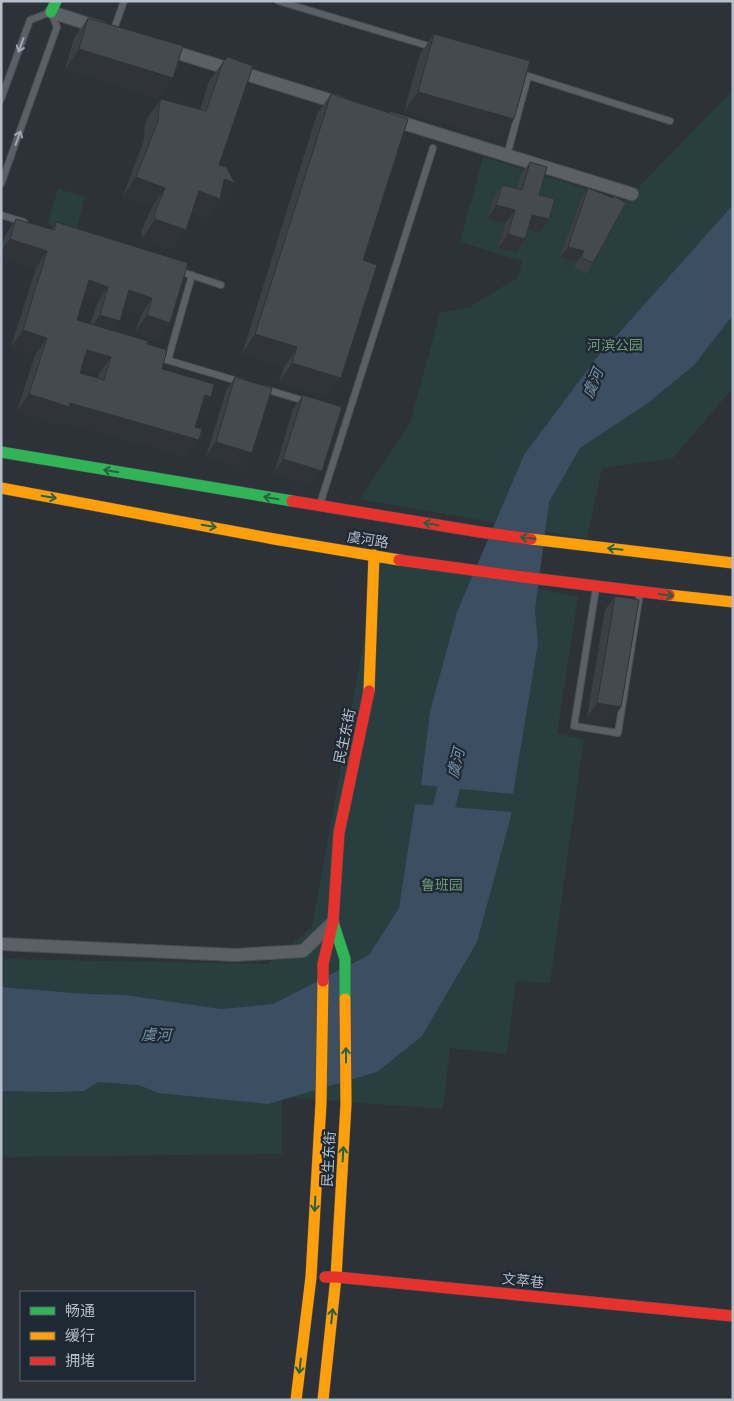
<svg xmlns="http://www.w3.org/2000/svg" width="734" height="1401" viewBox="0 0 734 1401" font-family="Lato,'Noto Sans SC',sans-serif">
  <rect width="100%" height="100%" fill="#2c3238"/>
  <path fill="#293e3f" d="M 733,90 L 733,388 L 673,458 L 602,468 L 587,539 L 360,499 L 410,423 L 440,313 L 470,307 L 518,277 L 522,261 L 460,242 L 483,157 L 625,201 Z
    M 58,189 L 85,197 L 76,232 L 47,224 Z
    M 379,555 L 578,597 L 557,734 L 584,739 L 550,983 L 516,981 L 507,1054 L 450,1048 L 443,1109 L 282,1097 L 282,1154 L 1,1157 L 1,959 L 267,964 L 312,927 Z"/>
  <path fill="#3b4e62" d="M 733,205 L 733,315 L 694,365 L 648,403 L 580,448 L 549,502 L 535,610 L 538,643 L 513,794 L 421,785 L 430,712 L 457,612 L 524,455 L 594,361 Z
    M 415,804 L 512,812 L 477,942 L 422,1036 L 377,1072 L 268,1104 L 158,1093 L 139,1085 L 98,1082 L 84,1091 L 54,1092 L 1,1091 L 1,987 L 85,994 L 125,995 L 221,1009 L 273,1004 L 369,955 L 399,908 Z"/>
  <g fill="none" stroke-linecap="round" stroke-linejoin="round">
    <path stroke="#3b4e62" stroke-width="22" d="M 437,836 L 456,758"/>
    <g stroke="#4a4e53" stroke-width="8">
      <path id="lane" d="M 278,1 L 432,47
        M 113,32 L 124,1
        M 519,73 L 670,121
        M 1,99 L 30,20 L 51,12 L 57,27 L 1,184
        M 507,156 L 528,76
        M 1,215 L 24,222
        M 179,271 L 221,285
        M 157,357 L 241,382
        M 168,360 L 192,275
        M 265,389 L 308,402
        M 320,504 L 433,148
        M 596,588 L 574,726 L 618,733 L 640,593"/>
    </g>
    <g stroke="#4a4e53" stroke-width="14">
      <path id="street" d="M 51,12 L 101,28
        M 165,49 L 342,104
        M 390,119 L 632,194
        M 1,944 L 235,955 L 303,951 L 333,922"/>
    </g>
    <g stroke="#4a4e53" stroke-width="12">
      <path id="fast" d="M 51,12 L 56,1
        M 1,452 L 292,501
        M 333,922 L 345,959 L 345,999"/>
    </g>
    <g stroke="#4a4e53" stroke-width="12">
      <path id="slow" d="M 1,488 L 274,539 L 399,560
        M 531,539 L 733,563
        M 669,595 L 733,602
        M 369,691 L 374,555
        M 296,1400 L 311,1277 L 321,1103 L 323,981
        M 323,1400 L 336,1277 L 346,1104 L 345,999"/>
    </g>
    <g stroke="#4a4e53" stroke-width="12">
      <path id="jam" d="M 292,501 L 480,532 L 531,539
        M 399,560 L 523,577 L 669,595
        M 323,981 L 323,964 L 333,922 L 339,833 L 369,691
        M 325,1277 L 336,1277 L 733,1316"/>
    </g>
    <use href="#lane" stroke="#5b6067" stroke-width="6"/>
    <use href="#street" stroke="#5b6067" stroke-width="12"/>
    <use href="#fast" stroke="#30b455" stroke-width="11"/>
    <use href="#slow" stroke="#ff9f0a" stroke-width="11"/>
    <use href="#jam" stroke="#e5322d" stroke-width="11"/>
  </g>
  <path fill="#3b4045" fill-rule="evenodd" d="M 88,18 L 159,98 L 65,69 L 74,38 Z
    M 434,34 L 500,139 L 404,112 L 420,54 Z
    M 223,62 L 219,165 L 221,202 L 219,201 L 207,218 L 191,212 L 172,249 L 142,239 L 141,231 L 152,207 L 123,196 L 144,140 L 145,124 L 147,118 L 161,99 L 200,110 L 209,81 Z
    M 331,94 L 363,260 L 327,398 L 279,383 L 284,367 L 242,354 L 317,114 Z
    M 530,162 L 539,195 L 549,219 L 539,233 L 528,230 L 525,239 L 516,253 L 498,248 L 505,224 L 487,219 L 493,199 L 502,185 L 516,189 L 520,176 Z
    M 588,188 L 593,263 L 586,274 L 574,267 L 577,262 L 560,257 L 581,199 Z
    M 16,219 L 51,230 L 56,222 L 188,263 L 170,323 L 158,339 L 135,332 L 141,315 L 123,309 L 113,330 L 147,344 L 162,369 L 211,397 L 199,413 L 187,457 L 60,421 L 57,424 L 17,411 L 35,355 L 11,347 L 36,268 L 1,257 L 1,246 L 5,236 ZM 83,299 L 97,304 L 90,324 L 77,320 ZM 81,369 L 99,374 L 98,378 L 80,373 Z
    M 235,377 L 242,467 L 206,456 L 226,391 Z
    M 303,395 L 312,485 L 274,473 L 293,409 Z
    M 615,596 L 612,721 L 587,717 L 605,610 Z"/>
  <path fill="#303438" d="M 79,49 L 173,78 L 159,98 L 65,69 Z
    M 418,92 L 514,119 L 500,139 L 404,112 Z
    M 136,177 L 165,188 L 152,207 L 123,196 Z
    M 224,179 L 235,183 L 221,202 L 219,201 L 207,218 L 185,210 L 199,191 Z
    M 496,205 L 515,210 L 505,224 L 487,219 Z
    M 532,215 L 549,219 L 539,233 L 523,228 Z
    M 155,219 L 186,230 L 172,249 L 142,239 Z
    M 508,234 L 525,239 L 516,253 L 498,248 Z
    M 10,239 L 47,251 L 36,268 L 1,257 L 1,252 Z
    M 568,247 L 584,251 L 577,262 L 560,257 Z
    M 89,280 L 108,287 L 97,304 L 77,297 Z
    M 129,290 L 152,298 L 141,315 L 117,307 Z
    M 100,315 L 120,321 L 108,338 L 88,332 Z
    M 147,315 L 170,323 L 158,339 L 135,332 Z
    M 23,330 L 47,338 L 35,355 L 11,347 Z
    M 255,334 L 297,347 L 284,367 L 242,354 Z
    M 87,350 L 111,357 L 99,374 L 76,367 Z
    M 292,363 L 341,378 L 327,398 L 279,383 Z
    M 29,394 L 70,403 L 199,440 L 187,457 L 60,421 L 57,424 L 17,411 Z
    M 205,395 L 211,397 L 199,414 Z
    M 216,442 L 252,453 L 242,467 L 206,456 Z
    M 283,459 L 322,471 L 312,485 L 274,473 Z
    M 597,703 L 621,707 L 612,721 L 587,717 Z"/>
  <path fill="#454a50" stroke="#303438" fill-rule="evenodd" d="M 88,18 L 183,46 L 173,78 L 79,49 Z
    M 434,34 L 530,61 L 514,119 L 418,92 Z
    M 228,57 L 253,66 L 219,165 L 226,167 L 235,183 L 224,179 L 220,199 L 199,191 L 186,230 L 155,219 L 155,212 L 165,188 L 136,177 L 158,121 L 159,105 L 161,99 L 206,111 L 223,62 Z
    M 331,94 L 408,119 L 363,260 L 377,265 L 341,378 L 292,363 L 297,347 L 255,334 Z
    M 530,162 L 547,167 L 539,195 L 555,199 L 549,219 L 532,215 L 525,239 L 508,234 L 515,210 L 496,205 L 502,185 L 522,190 Z
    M 588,188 L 613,198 L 614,196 L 626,203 L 593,263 L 581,257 L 584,251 L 568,247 Z
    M 16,219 L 54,230 L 56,222 L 188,263 L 170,323 L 147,315 L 152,298 L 129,290 L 120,321 L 100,315 L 108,287 L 89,280 L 77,320 L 148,341 L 147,344 L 167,350 L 162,369 L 214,384 L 211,397 L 205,395 L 195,427 L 202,429 L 199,440 L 70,403 L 69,407 L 29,394 L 47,338 L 23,330 L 47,251 L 10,239 ZM 87,350 L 111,357 L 104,380 L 80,373 Z
    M 235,377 L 272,388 L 252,453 L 216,442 Z
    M 303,395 L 342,407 L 322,471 L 283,459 Z
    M 615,596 L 639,600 L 621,707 L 597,703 Z"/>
  <defs><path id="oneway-shaft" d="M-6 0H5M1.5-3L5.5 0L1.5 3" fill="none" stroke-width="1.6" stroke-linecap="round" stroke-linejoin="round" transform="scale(1.25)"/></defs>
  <g stroke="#9fa7b0">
    <use href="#oneway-shaft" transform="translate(21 45) rotate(110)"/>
    <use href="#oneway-shaft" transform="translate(18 138) rotate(-70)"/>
  </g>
  <g stroke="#266141">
    <use href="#oneway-shaft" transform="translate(111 471) rotate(-171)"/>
    <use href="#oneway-shaft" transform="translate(49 497) rotate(10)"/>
    <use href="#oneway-shaft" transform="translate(271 498) rotate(-171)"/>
    <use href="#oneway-shaft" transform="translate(431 524) rotate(-171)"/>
    <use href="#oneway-shaft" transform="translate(209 526) rotate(10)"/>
    <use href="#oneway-shaft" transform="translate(528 538) rotate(-172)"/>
    <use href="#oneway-shaft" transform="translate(615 549) rotate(-174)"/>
    <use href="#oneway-shaft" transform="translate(666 595) rotate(7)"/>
    <use href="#oneway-shaft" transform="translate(346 1055) rotate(-90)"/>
    <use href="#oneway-shaft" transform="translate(343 1154) rotate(-87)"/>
    <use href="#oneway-shaft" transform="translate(315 1204) rotate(93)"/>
    <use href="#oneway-shaft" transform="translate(332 1316) rotate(-84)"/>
    <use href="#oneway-shaft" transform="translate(300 1366) rotate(97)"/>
  </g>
  <g text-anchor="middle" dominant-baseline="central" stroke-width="4.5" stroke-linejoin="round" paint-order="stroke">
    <g font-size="14" fill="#6e9975" stroke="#1f2933">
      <text x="615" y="344">河滨公园</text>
      <text x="442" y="884">鲁班园</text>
    </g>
    <g font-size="14" fill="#b6bfc9" stroke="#1f2933">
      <text transform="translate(368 539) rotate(9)">虞河路</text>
      <text transform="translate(344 736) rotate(-78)">民生东街</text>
      <text transform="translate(328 1159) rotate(-87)">民生东街</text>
      <text transform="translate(523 1280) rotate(6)">文萃巷</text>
    </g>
    <g font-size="15" font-style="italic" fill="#7891aa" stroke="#1f2933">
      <text transform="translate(592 383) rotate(-67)">虞河</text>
      <text transform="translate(455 763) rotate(-76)">虞河</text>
      <text transform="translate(156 1034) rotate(1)">虞河</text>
    </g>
  </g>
  <rect width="734" height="1401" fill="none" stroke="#b6bfc9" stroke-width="5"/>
  <rect x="20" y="1291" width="175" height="90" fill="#1f2933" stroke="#5b656f"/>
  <rect x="30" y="1307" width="25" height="8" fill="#30b455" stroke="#5b656f"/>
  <text x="65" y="1316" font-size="15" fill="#b6bfc9">畅通</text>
  <rect x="30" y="1332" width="25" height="8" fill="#ff9f0a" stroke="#5b656f"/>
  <text x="65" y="1341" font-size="15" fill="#b6bfc9">缓行</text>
  <rect x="30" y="1357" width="25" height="8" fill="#e5322d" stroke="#5b656f"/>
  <text x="65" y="1366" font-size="15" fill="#b6bfc9">拥堵</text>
</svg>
